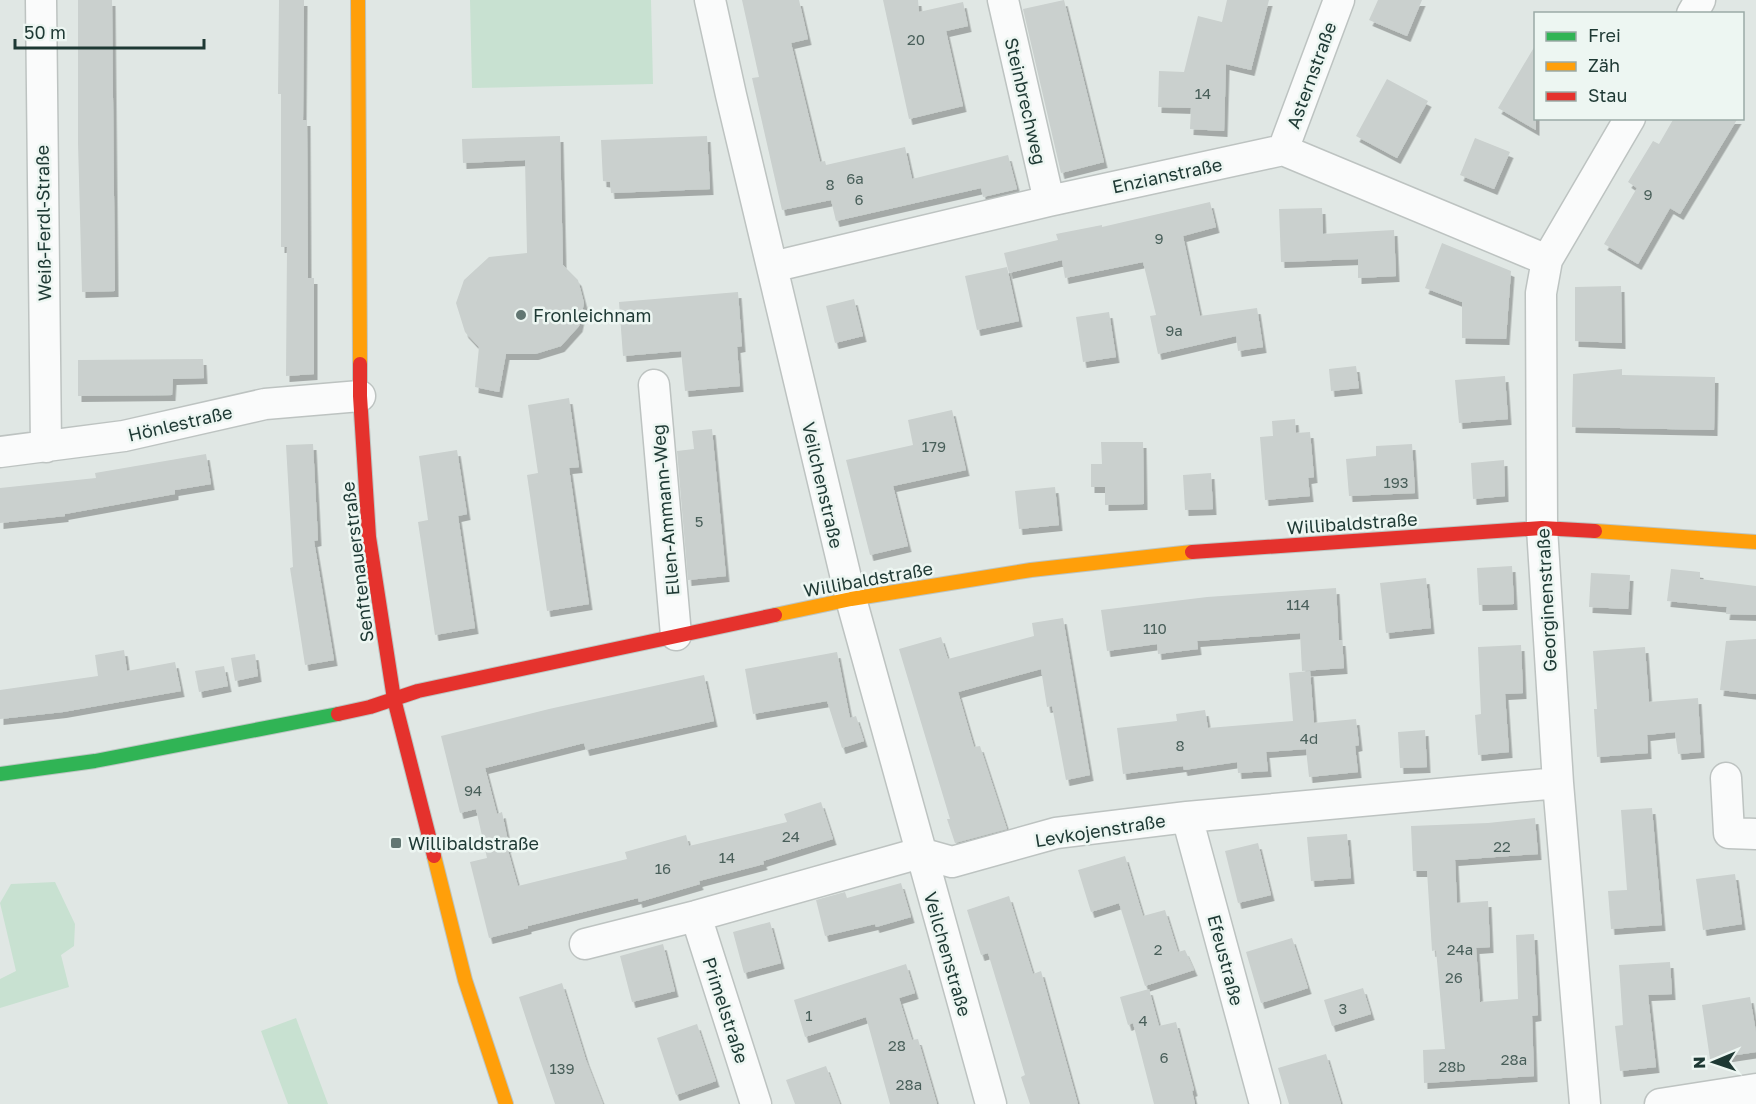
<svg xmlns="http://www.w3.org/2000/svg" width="1756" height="1104" viewBox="0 0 1756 1104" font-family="'Golos Text',sans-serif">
  <defs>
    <filter id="shadow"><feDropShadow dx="3.5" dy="6" stdDeviation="0" flood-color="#0004"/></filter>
  </defs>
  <rect width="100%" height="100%" fill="#e0e7e4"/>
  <path fill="#c8e1d1" d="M 470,0 L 651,0 L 653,84 L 472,88 Z
    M 55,882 L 75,924 L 74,946 L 61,955 L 69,987 L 0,1008 L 0,979 L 16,971 L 0,903 L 11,884 Z
    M 296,1018 L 328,1104 L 288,1104 L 261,1031 Z"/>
  <path fill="#cad0ce" filter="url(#shadow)" d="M 78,0 L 112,0 L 115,291 L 82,292 L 78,143 Z
    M 279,0 L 304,0 L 303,120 L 307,120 L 308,278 L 314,278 L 314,374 L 286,376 L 287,247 L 281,247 L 281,94 L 278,94 Z
    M 742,0 L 799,0 L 808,39 L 791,43 L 820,162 L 825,161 L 826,165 L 905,147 L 912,179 L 1008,155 L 1017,189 L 983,197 L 981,188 L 836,221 L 831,200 L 782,210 L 752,78 L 759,77 Z
    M 883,0 L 918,0 L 919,12 L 963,2 L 968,26 L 946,31 L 963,106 L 909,119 Z
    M 1064,0 L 1104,162 L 1061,173 L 1023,9 Z
    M 1227,0 L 1269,0 L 1251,70 L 1226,64 L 1224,131 L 1190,129 L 1191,108 L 1158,107 L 1159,71 L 1184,72 L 1198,16 L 1222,22 Z
    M 1378,0 L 1422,0 L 1407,36 L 1369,20 Z
    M 1536,44 L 1536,130 L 1498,108 Z
    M 1387,79 L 1428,101 L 1397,158 L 1356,136 Z
    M 1674,118 L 1738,118 L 1680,214 L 1670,208 L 1638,264 L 1604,244 L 1637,188 L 1628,182 L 1653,141 L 1659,144 Z
    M 560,136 L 563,265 L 578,280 L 584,303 L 579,326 L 561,346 L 535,354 L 506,354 L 499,392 L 475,387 L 479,347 L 465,332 L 456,303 L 464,280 L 489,257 L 527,253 L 525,160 L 463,163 L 462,139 Z
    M 707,136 L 710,189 L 611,193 L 610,182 L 603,181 L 601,140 Z
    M 1475,138 L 1510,152 L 1494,189 L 1460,175 Z
    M 1210,202 L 1216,227 L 1183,236 L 1200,316 L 1257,308 L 1263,347 L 1238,351 L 1236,336 L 1158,354 L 1150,316 L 1156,315 L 1143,262 L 1065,278 L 1062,260 L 1009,273 L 1004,253 L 1058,240 L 1056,234 L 1102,225 L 1102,227 Z
    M 1322,208 L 1323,234 L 1394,230 L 1396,276 L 1358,278 L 1358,259 L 1281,262 L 1279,209 Z
    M 1442,243 L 1511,271 L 1506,339 L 1462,338 L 1462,302 L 1425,288 Z
    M 1007,267 L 1019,321 L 977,330 L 965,276 Z
    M 1621,286 L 1622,343 L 1575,341 L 1575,287 Z
    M 738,292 L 742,346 L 737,347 L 740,386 L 685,391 L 681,351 L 623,356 L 619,302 Z
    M 854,299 L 863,336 L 835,343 L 826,306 Z
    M 1109,312 L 1116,357 L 1083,362 L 1076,317 Z
    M 203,359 L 204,378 L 173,379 L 172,395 L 78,396 L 78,360 Z
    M 1356,366 L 1359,388 L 1331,391 L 1329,369 Z
    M 1622,369 L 1622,375 L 1715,377 L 1714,430 L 1572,427 L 1573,374 Z
    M 1505,376 L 1508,419 L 1459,423 L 1455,380 Z
    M 569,398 L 579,467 L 569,468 L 589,604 L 547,611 L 527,475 L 538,473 L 528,405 Z
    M 952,410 L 966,470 L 893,486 L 908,546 L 870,555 L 846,460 L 913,445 L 908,420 Z
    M 1295,419 L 1296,433 L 1310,432 L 1314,477 L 1308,478 L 1310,496 L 1265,500 L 1260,437 L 1273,436 L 1272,421 Z
    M 712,429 L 726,576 L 688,580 L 677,451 L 694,449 L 692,431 Z
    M 1101,442 L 1143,442 L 1144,504 L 1105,505 L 1105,487 L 1091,487 L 1091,464 L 1102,464 Z
    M 313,444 L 318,540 L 314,541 L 334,660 L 305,665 L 290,568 L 293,567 L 286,445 Z
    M 1412,444 L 1415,493 L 1349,496 L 1346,459 L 1376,456 L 1376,446 Z
    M 457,450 L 467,514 L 458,516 L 475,628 L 435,635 L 418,522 L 428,520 L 419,456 Z
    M 206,454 L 211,484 L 175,490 L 175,494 L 65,514 L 65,516 L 0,523 L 0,488 L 96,478 L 95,473 Z
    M 1504,460 L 1505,496 L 1473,499 L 1471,463 Z
    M 1211,473 L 1213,509 L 1185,510 L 1183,475 Z
    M 1055,487 L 1059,525 L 1019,529 L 1015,491 Z
    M 1512,566 L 1514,604 L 1479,605 L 1477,568 Z
    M 1671,569 L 1700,572 L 1700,579 L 1756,586 L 1756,615 L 1726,614 L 1727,607 L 1667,601 Z
    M 1591,573 L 1630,575 L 1628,609 L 1589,607 Z
    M 1426,578 L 1431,628 L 1386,633 L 1380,583 Z
    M 1336,588 L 1339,640 L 1342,640 L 1344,668 L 1302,671 L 1300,633 L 1197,641 L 1198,649 L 1158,654 L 1157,644 L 1107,651 L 1101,610 L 1207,597 Z
    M 1063,618 L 1090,775 L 1066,780 L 1052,706 L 1047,707 L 1041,669 L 958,692 L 974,747 L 980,746 L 1007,829 L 955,843 L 947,819 L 950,819 L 899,649 L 941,637 L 948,659 L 1034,636 L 1032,623 Z
    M 1756,639 L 1756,694 L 1720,690 L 1726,641 Z
    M 1521,645 L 1523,693 L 1505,694 L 1509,752 L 1478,755 L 1475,715 L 1481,714 L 1478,647 Z
    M 1645,647 L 1649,702 L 1698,698 L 1701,752 L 1678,754 L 1675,732 L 1647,735 L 1648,753 L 1597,757 L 1594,709 L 1597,709 L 1593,651 Z
    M 124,650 L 127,671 L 175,662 L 181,691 L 63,712 L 0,719 L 0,690 L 98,676 L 95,655 Z
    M 837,652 L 850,718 L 856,716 L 864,741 L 842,748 L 827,701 L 753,714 L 745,669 Z
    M 255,654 L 258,676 L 235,681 L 231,658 Z
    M 224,666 L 228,686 L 199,692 L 195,671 Z
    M 1310,671 L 1314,723 L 1356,719 L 1359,745 L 1355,746 L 1358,772 L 1309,777 L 1306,749 L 1266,752 L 1268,771 L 1238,773 L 1237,762 L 1184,770 L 1183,766 L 1123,774 L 1117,728 L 1177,721 L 1176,714 L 1205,710 L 1208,728 L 1293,721 L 1289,673 Z
    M 704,675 L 714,721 L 586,750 L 584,743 L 485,768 L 497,814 L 502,812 L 509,846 L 507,847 L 518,886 L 627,859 L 625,852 L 686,835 L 689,846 L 787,822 L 784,814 L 821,802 L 833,839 L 763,861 L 764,864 L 699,881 L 700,884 L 639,902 L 638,898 L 528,926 L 528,928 L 489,938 L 470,862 L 487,858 L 476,809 L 460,813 L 441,736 L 549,709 Z
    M 1425,730 L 1427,767 L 1400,768 L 1398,732 Z
    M 1652,808 L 1662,925 L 1611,929 L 1608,891 L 1627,890 L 1621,810 Z
    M 1535,818 L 1538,854 L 1455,860 L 1457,903 L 1488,901 L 1490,947 L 1476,948 L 1480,1002 L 1518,999 L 1516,935 L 1534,934 L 1538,1015 L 1532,1016 L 1534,1076 L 1424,1083 L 1423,1050 L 1445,1049 L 1436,950 L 1432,951 L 1427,871 L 1413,871 L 1411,826 L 1488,823 Z
    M 1347,834 L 1351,878 L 1311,881 L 1307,837 Z
    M 1258,843 L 1271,895 L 1238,903 L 1225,851 Z
    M 1125,856 L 1143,916 L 1165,910 L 1178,952 L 1185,950 L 1194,970 L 1145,986 L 1119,903 L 1091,912 L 1078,870 Z
    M 1735,874 L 1742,924 L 1703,930 L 1696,879 Z
    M 901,883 L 911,917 L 876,927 L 875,924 L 825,936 L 816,900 L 845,892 L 847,898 Z
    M 1009,896 L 1033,974 L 1041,971 L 1078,1104 L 1030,1104 L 1021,1077 L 1025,1075 L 988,953 L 981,955 L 967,910 Z
    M 770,922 L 781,963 L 744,973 L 733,932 Z
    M 1292,938 L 1308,988 L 1261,1003 L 1246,952 Z
    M 663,944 L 675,991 L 632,1002 L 620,956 Z
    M 1670,962 L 1672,994 L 1648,995 L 1656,1067 L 1620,1071 L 1615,1026 L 1623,1025 L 1619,965 Z
    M 906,964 L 915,993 L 899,998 L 912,1040 L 918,1039 L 937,1104 L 890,1104 L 866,1017 L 805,1037 L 794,1000 Z
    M 562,983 L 586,1060 L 603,1104 L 555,1104 L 533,1040 L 519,997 Z
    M 1363,988 L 1371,1014 L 1332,1026 L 1324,1000 Z
    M 1149,989 L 1159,1026 L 1176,1022 L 1194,1090 L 1192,1091 L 1195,1104 L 1154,1104 L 1133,1023 L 1128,1025 L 1120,997 Z
    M 1750,997 L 1756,1032 L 1756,1052 L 1710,1059 L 1702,1005 Z
    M 697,1024 L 716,1081 L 676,1095 L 657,1038 Z
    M 1326,1054 L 1341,1104 L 1289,1104 L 1278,1068 Z
    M 826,1066 L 840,1104 L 795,1104 L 786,1080 Z"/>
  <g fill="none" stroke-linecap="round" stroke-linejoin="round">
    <g stroke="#bdc3c1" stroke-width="33">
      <path id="street" d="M 41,0 L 46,447
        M 710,0 L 731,95 L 851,599 L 991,1104
        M 1003,0 L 1049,201
        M 1692,14 L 1700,0
        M 1283,150 L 1339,0
        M 772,267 L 1049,201 L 1283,150 L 1547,260
        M 654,385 L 676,635
        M 0,452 L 124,436 L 265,404 L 360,396
        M 1726,778 L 1729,833 L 1756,834
        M 1187,817 L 1265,1104
        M 696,916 L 756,1104
        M 585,944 L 696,916 L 920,853 L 952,862 L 1056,833 L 1187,817 L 1558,783
        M 1585,1104 L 1558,783 L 1542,528 L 1541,293 L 1547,260 L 1630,118
        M 1660,1104 L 1756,1089"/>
    </g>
    <g stroke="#bcc5c2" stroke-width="16">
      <path id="fast" d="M 0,774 L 95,761 L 338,714"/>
    </g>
    <g stroke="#bcc5c2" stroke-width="16">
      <path id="slow" d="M 358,0 L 360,364
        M 1595,531 L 1756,542
        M 775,615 L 851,599 L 1031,570 L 1192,552
        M 434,856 L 465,980 L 506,1104"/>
    </g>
    <g stroke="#bcc5c2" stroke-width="16">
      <path id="jam" d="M 360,364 L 360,396 L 369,537 L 394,699 L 434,856
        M 1192,552 L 1542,528 L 1595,531
        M 338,714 L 370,707 L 418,691 L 775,615"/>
    </g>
    <use href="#street" stroke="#fafbfb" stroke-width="30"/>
    <use href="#fast" stroke="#30b455" stroke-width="14"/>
    <use href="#slow" stroke="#ff9f0a" stroke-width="14"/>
    <use href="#jam" stroke="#e5322d" stroke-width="14"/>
  </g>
  <g fill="#627672" stroke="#edf6f2" stroke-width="2">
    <circle cx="521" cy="315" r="6"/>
    <rect x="390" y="837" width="12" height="12" rx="3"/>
  </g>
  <g text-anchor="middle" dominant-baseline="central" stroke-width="5" stroke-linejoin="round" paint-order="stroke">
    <g font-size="15" fill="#495f5a">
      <text x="916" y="39">20</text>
      <text x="1203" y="93">14</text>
      <text x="855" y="178">6a</text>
      <text x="830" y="184">8</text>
      <text x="1648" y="194">9</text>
      <text x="859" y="199">6</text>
      <text x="1159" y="238">9</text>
      <text x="1174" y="330">9a</text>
      <text x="934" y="446">179</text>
      <text x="1396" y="482">193</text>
      <text x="699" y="521">5</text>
      <text x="1298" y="604">114</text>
      <text x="1155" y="628">110</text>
      <text x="1309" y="738">4d</text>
      <text x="1180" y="745">8</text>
      <text x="473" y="790">94</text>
      <text x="791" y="836">24</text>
      <text x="1502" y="846">22</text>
      <text x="727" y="857">14</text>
      <text x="663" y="868">16</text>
      <text x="1158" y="949">2</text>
      <text x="1460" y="949">24a</text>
      <text x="1454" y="977">26</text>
      <text x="1343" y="1008">3</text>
      <text x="809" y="1015">1</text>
      <text x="1143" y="1020">4</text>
      <text x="897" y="1045">28</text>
      <text x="1164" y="1057">6</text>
      <text x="1514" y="1059">28a</text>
      <text x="1452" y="1066">28b</text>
      <text x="562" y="1068">139</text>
      <text x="909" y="1084">28a</text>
    </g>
    <g font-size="18" fill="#1e3934" stroke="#edf6f2">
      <text transform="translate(1311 75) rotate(-70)">Asternstraße</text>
      <text transform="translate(1026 101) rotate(77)">Steinbrechweg</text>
      <text transform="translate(1167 175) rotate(-12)">Enzianstraße</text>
      <text transform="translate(43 223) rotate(-91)">Weiß-Ferdl-Straße</text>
      <text transform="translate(180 423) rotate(-13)">Hönlestraße</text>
      <text transform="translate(823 485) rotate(77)">Veilchenstraße</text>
      <text transform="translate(665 510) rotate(-95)">Ellen-Ammann-Weg</text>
      <text transform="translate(1352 523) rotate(-4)">Willibaldstraße</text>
      <text transform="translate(357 562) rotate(-97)">Senftenauerstraße</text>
      <text transform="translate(868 579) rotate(-10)">Willibaldstraße</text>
      <text transform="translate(1546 600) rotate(-93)">Georginenstraße</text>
      <text transform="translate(1100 830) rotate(-9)">Levkojenstraße</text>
      <text transform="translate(948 954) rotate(74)">Veilchenstraße</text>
      <text transform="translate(1226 960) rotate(75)">Efeustraße</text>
      <text transform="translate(726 1010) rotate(72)">Primelstraße</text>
    </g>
    <g font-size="18" fill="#1e3934" stroke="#edf6f2" text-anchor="start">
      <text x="533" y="315">Fronleichnam</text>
      <text x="408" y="843">Willibaldstraße</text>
    </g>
  </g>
  <rect x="1534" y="12" width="210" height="108" fill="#edf6f2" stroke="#9aaaa6" stroke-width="1.5"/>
  <rect x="1546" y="32" width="30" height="9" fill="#30b455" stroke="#9aaaa6" stroke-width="1.5"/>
  <text x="1588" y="42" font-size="18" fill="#1e3934">Frei</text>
  <rect x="1546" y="62" width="30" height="9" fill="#ff9f0a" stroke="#9aaaa6" stroke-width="1.5"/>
  <text x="1588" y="72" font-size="18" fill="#1e3934">Zäh</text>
  <rect x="1546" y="92" width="30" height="9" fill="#e5322d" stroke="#9aaaa6" stroke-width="1.5"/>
  <text x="1588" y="102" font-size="18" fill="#1e3934">Stau</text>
  <g transform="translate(1714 1062) rotate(268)" stroke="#edf6f2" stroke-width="4.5" paint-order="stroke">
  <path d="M0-4.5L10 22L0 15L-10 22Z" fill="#1e3934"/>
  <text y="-9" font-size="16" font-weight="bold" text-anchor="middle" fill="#1e3934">N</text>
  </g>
  <path d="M15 39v9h189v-9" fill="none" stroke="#1e3934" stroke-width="3"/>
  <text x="24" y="39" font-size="18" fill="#1e3934" stroke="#edf6f2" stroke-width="4.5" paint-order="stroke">50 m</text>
</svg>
